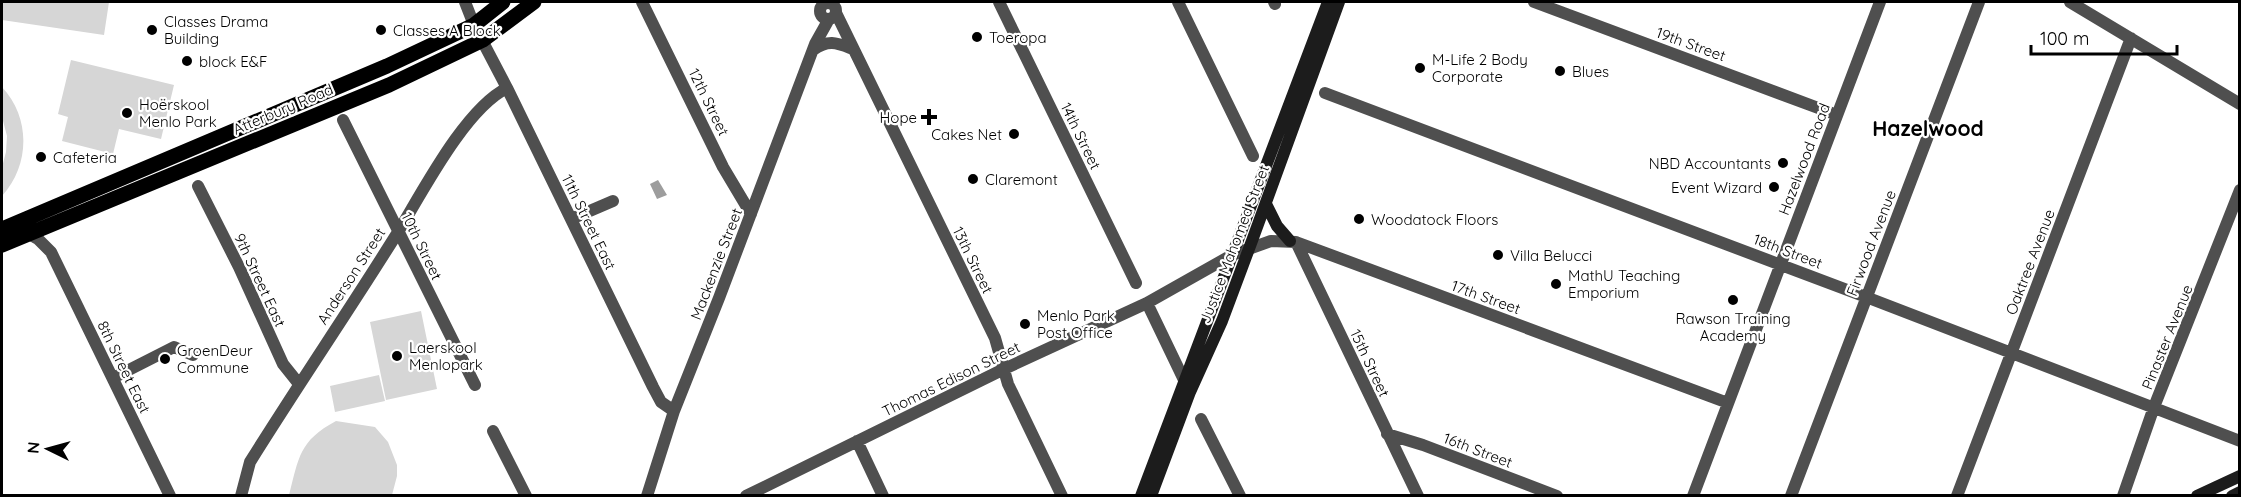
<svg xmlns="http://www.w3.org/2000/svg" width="2241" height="497" viewBox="0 0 2241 497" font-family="Quicksand,sans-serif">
  <rect width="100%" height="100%" fill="#fff"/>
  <path fill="#d6d6d6" d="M 2,2 L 109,2 L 104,35 L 2,20 Z
    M 71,60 L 174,85 L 161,139 L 119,129 L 113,154 L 62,141 L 68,117 L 58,114 Z
    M 2,87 C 31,118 30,165 2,196 L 2,167 L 6,152 L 7,136 L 2,117 Z
    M 421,311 L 437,389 L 386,400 L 370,322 Z
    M 379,375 L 385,401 L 335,412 L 330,386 Z
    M 336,421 L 375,427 L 388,442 L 397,465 L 397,476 L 392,495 L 289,495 C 299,457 299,441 336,421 Z"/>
  <path fill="#9d9d9d" d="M 658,180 L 667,195 L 657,199 L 650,184 Z"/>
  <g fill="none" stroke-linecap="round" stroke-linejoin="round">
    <path stroke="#4f4f4f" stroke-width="12" d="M 465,2 L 474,25 L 507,88 L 653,387 L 661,402 L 674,411
      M 642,2 L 723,167 L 751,214
      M 999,2 L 1136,283
      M 1178,2 L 1253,156
      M 1274,2 L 1275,4
      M 1534,2 L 1837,115
      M 2070,2 L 2240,104
      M820 11a8 8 0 1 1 16 0a8 8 0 1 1-16 0Z
      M 836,13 L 995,338 L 1008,384 L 1062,496
      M 813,50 C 829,39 837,43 853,49
      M 1325,93 L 1866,297 L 2240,441
      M 343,120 L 475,385
      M 198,186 L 239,267 L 283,364 L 299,384
      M 571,219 L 613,201
      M 29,234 L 38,239 L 51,252 L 170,496
      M 1296,242 L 1418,496
      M 1147,303 L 1184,380
      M 113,378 L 174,347 L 193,355
      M 1201,419 L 1240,496
      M 493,431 L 526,496
      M 1387,434 L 1423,445 L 1557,496
      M 857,441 L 883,496
      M 241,496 L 250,462 C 298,385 350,309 398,232 C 423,191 465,109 507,88
      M 647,496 L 674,411 L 719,298 L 815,44 L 829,19
      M 746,496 L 1004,369 L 1147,303 L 1232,255 L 1271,241 L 1296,242 L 1728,403
      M 1693,496 L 1880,2
      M 1791,496 L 1979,2
      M 1957,496 L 2131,38
      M 2123,496 L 2154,407 L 2240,190"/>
    <path stroke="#1c1c1c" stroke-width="12" d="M 1266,204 L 1277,226 L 1290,241
      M 1141,496 L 1328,2
      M 1151,496 L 1190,392 L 1222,321 L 1253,238 L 1339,2
      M 2197,496 L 2240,476
      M 2232,496 L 2240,492"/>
    <path stroke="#000" stroke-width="15" d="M 2,229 L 387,66 L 474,25 L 503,2
      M 2,245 L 389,85 L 483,40 L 534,2"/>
  </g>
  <g fill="#000" stroke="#fff" stroke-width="2">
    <circle cx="152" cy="30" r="6"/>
    <circle cx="381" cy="30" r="6"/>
    <circle cx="977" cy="37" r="6"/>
    <circle cx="187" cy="61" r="6"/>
    <circle cx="1420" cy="68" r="6"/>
    <circle cx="1560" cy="71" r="6"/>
    <circle cx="127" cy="113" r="6"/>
    <path d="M926 108h6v6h6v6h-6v6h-6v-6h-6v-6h6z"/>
    <circle cx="1014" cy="134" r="6"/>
    <circle cx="41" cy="157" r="6"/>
    <circle cx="1783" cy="163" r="6"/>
    <circle cx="973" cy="179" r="6"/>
    <circle cx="1774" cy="187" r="6"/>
    <circle cx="1359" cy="219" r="6"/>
    <circle cx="1498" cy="255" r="6"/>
    <circle cx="1556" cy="284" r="6"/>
    <circle cx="1733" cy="300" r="6"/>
    <circle cx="1025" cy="324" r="6"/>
    <circle cx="397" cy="356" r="6"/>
    <circle cx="165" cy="359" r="6"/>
  </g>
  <g text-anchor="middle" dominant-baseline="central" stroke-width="4.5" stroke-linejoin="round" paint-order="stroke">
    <g font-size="15" fill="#000" stroke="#fff" text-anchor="start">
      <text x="164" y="21">Classes Drama<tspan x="164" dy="17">Building</tspan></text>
      <text x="393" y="30">Classes A Block</text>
      <text x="989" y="37">Toeropa</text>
      <text x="1432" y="59">M-Life 2 Body<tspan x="1432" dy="17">Corporate</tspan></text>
      <text x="199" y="61">block E&amp;F</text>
      <text x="1572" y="71">Blues</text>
      <text x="139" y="104">Hoërskool<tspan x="139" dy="17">Menlo Park</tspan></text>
      <text x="917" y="117" text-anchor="end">Hope</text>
      <text x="1002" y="134" text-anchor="end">Cakes Net</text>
      <text x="53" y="157">Cafeteria</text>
      <text x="1771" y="163" text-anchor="end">NBD Accountants</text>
      <text x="985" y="179">Claremont</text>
      <text x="1762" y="187" text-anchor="end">Event Wizard</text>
      <text x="1371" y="219">Woodatock Floors</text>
      <text x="1510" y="255">Villa Belucci</text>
      <text x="1568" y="275">MathU Teaching<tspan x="1568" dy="17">Emporium</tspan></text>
      <text x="1037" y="315">Menlo Park<tspan x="1037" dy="17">Post Office</tspan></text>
      <text x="1733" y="318" text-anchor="middle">Rawson Training<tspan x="1733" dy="17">Academy</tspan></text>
      <text x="409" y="347">Laerskool<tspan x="409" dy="17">Menlopark</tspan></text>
      <text x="177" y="350">GroenDeur<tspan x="177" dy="17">Commune</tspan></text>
    </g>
    <g font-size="15" fill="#000" stroke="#fff">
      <text transform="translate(1691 44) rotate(20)">19th Street</text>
      <text transform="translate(709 102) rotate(64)">12th Street</text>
      <text transform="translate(283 109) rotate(-23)">Atterbury Road</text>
      <text transform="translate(1081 136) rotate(64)">14th Street</text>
      <text transform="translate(1804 159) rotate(-69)">Hazelwood Road</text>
      <text transform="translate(589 222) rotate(64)">11th Street East</text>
      <text transform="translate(1871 243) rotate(-69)">Firwood Avenue</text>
      <text transform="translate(1234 244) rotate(-69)">Justice Mahomed Street</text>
      <text transform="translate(422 246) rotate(64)">10th Street</text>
      <text transform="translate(1788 251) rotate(21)">18th Street</text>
      <text transform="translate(973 260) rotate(64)">13th Street</text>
      <text transform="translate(2030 262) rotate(-69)">Oaktree Avenue</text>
      <text transform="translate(716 264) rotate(-69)">Mackenzie Street</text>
      <text transform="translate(351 276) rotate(-57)">Anderson Street</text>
      <text transform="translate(260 280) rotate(65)">9th Street East</text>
      <text transform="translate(1486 297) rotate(20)">17th Street</text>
      <text transform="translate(2167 337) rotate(-68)">Pinaster Avenue</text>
      <text transform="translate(1370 363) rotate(65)">15th Street</text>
      <text transform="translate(124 367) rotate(64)">8th Street East</text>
      <text transform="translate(951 379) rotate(-26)">Thomas Edison Street</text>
      <text transform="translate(1478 450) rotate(21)">16th Street</text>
    </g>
    <g font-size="21" font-weight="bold" fill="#000" stroke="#fff">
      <text x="1928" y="128">Hazelwood</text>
    </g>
  </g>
  <rect width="2241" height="497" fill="none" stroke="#000000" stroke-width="6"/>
  <g transform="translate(48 449) rotate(275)" stroke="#ffffff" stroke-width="4.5" paint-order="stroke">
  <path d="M0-4.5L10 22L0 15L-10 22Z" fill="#000000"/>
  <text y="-9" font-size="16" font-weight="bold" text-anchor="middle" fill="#000000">N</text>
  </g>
  <path d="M2031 45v9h146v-9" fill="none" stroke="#000000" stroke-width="3"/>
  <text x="2040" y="45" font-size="18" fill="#000000" stroke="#ffffff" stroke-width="4.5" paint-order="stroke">100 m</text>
</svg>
